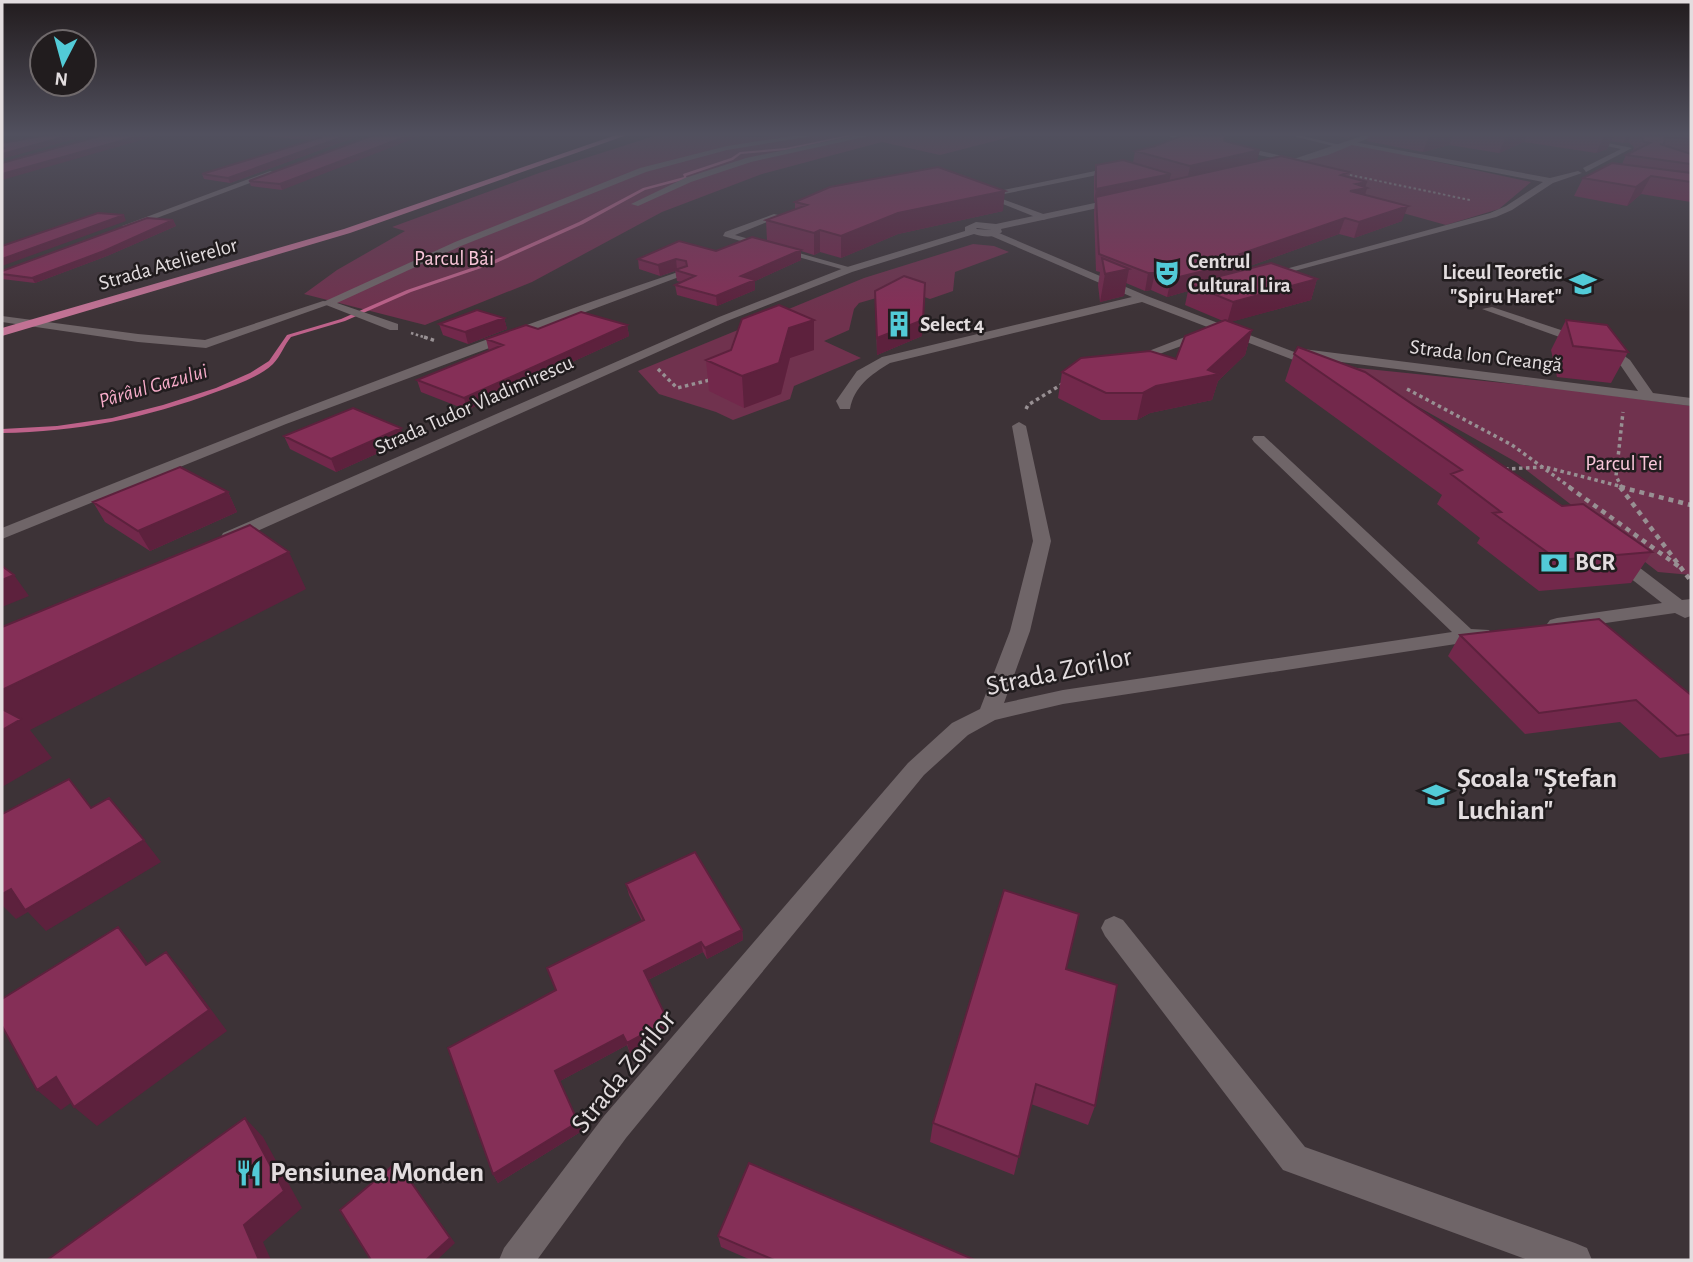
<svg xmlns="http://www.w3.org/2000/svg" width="1693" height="1262" viewBox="0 0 1693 1262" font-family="'Alegreya Sans',sans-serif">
  <rect width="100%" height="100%" fill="#3d3337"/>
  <path fill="#70324e" d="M 657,135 L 762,137 L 780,135 L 1018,135 L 940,155 L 882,142 L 762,174 L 662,212 L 532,282 L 425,325 L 304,294 L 337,270 L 405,231 L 392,227 L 539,173 Z
    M 1354,144 L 1531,182 L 1499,209 L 1446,225 L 1392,210 L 1276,169 Z
    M 973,244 L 994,246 L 1009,252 L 955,272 L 953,291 L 930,299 L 904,290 L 859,303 L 854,309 L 849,330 L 824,341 L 861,358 L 794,386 L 790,399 L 733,420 L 716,412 L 659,394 L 638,371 L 864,278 Z
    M 1348,367 L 1571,390 L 1691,406 L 1691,575 L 1658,572 L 1516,462 Z"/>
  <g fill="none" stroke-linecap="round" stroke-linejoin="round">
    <path fill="#be628a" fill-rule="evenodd" d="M 849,135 L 856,135 L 786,150 L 741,154 L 733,160 L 686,176 L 687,179 L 645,190 L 583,224 L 496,263 L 411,292 L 345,321 L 291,337 C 284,345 281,356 273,364 C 258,378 235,385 216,392 C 147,418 76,432 2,433 L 2,429 L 57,426 L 112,418 L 163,405 L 216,388 L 250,373 L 269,361 L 287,335 L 341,319 L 407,290 L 492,261 L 579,222 L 643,188 L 684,177 L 683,174 L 731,158 L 740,152 L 786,148 Z"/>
    <path stroke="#989093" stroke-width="2" stroke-dasharray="2.5 2.5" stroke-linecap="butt" d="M 1345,174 L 1470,200"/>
    <path stroke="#989093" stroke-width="2.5" stroke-dasharray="2.5 2.5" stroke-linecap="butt" d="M 411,333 L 430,339"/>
    <path stroke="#989093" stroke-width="3.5" stroke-dasharray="3.5 3.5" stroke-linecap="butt" d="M 424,337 L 436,341
      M 658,369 L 677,388 L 714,379
      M 1407,389 L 1512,445 L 1571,488
      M 1026,409 L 1028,405 L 1064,383
      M 1505,469 L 1545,467 L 1627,488
      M 1622,488 L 1616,476 L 1623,412"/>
    <path stroke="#989093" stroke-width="4.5" stroke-dasharray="5 5" stroke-linecap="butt" d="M 1569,487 L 1681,568
      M 1620,487 L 1691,581
      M 1620,487 L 1691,505"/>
    <path fill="#6f6568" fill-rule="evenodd" d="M 1289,135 L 1299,135 L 1344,146 L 1341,148 Z"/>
    <path fill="#6f6568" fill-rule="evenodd" d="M 799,135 L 818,135 L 727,150 L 646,172 L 461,246 L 337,303 L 398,324 L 398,330 L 390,330 L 321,303 L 455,242 L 640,168 L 727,146 Z
      M 858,135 L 873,135 L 751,162 L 691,182 L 638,206 L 631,204 L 685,178 L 746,158 Z"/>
    <path fill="#6f6568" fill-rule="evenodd" d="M 1162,135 L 1178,135 L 1208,142 L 1204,144 Z
      M 1553,135 L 1569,135 L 1632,148 L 1586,172 L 1583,168 L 1621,149 Z
      M 1349,141 L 1550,178 L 1578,171 L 1582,173 L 1553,183 L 1512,210 L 1496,217 L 1264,279 L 1264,275 L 1490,213 L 1506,206 L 1543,182 L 1352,145 Z
      M 1237,146 L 1297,159 L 1301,161 L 1297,163 L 1234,150 Z
      M 1119,166 L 1122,170 L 994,196 L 1046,215 L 1046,219 L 1043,220 L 980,195 Z
      M 270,171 L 277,173 L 130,228 L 122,226 Z
      M 774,214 L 782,216 L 735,235 L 852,268 L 852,272 L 723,236 L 725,232 Z
      M 992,230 L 1147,296 L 1297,353 L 1303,349 L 1638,391 L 1621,366 L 1604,353 L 1482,309 L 1492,307 L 1612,347 L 1630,360 L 1653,393 L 1691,398 L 1691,406 L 1309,358 L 1323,365 L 1317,369 L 1142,302 L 890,363 C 870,375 854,387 850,409 L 840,409 L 836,401 L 857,371 L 882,357 L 1132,297 L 989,235 L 987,233 Z
      M 678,272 L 687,274 L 286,424 L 2,539 L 2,528 C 226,438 450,349 678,272 Z
      M 323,301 L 333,303 L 206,348 L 138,342 L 2,322 L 2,316 L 138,334 L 205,340 Z
      M 1208,328 L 1214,332 L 1212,335 L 1151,357 L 1147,358 L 1141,354 Z
      M 1019,422 L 1026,426 L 1051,541 L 1030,631 L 1004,703 L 1063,690 L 1452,632 L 1254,442 L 1252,439 L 1254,436 L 1264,436 L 1471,629 L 1489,630 L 1492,634 L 1489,638 L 1482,640 L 1063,704 L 995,720 L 968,735 L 924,775 L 626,1138 L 537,1260 L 499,1260 L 504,1248 L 604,1116 L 908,763 L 952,723 L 980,709 L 1010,631 L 1033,541 L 1012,426 Z
      M 1617,554 L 1623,555 L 1682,600 L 1691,599 L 1691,616 L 1685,618 L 1675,613 L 1557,630 L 1550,628 L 1547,624 L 1550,620 L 1557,618 L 1662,603 L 1611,563 L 1608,559 L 1611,555 Z
      M 1114,916 L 1123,920 L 1305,1147 L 1575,1243 L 1587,1248 L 1592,1260 L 1528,1260 L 1283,1170 L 1105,936 L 1101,928 L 1105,920 Z"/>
    <path fill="#6f6568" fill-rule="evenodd" d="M 1365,135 L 1376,135 L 1328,155 L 1274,169 L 1270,167 Z
      M 1118,198 L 1122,201 L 1121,203 L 1001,229 L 1002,232 C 995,238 983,237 974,234 L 852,272 L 727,321 L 235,541 L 223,541 L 221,537 L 223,533 L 719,317 L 844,268 L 965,231 L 965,227 L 976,222 L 996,224 ZM 976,229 L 977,228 L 992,230 Z"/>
    <path fill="#c17294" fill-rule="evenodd" d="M 616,135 L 627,135 L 350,233 L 2,336 L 2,328 L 344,229 Z"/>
  </g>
  <path fill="#72284b" d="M 249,135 L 361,135 L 230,183 L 204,179 L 202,174 L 311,140 Z
    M 374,135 L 282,190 L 251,186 L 249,181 Z
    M 1333,135 L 1356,135 L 1348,138 Z
    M 1369,135 L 1691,135 L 1691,202 L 1641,194 L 1627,206 L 1574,196 L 1583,178 L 1622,164 L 1626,155 L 1632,152 L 1634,147 L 1628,142 L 1623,143 L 1611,141 L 1607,149 L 1596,153 L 1524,142 L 1499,153 L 1449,145 L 1423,152 L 1366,141 Z
    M 1224,141 L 1257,162 L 1349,172 L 1348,177 L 1367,188 L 1365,195 L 1402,221 L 1354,238 L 1339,234 L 1250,266 L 1249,269 L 1317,279 L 1311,300 L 1230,322 L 1252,330 L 1245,355 L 1218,381 L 1212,400 L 1150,413 L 1137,420 L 1101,420 L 1058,398 L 1062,372 L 1176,359 L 1223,321 L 1185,305 L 1188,291 L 1167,297 L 1151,290 L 1145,291 L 1126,283 L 1124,296 L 1100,302 L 1098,285 L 1100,272 L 1096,271 L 1094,212 L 1095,201 L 1094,202 L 1094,177 L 1096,165 L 1133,163 L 1135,151 Z
    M 795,202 L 1003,211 L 898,234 L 841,258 L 820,252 L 814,255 L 801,251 L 801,260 L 755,281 L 755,290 L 717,306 L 677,295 L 675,285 L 681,282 L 677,281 L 675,270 L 678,270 L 660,276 L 639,269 L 638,259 L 716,251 L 767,241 L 766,220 L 795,209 Z
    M 173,220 L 176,226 L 107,256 L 35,283 L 2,279 L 2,271 Z
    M 875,291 L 922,336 L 877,355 Z
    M 504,318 L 507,329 L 468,344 L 443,335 L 439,324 Z
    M 1566,320 L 1628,352 L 1611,383 L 1557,377 L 1551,350 Z
    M 627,325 L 629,336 L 467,410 L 421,392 L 417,380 L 489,351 L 486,339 L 538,329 Z
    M 814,350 L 790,358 L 781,394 L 744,408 L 709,391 L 706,360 Z
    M 1294,354 L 1562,506 L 1652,552 L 1631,583 L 1539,591 L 1477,543 L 1480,538 L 1437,504 L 1442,495 L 1285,381 Z
    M 284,436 L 405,441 L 336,472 L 290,449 Z
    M 228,492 L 237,512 L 150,551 L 105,522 L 93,502 Z
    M 1460,635 L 1691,695 L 1691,753 L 1660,758 L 1620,722 L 1525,734 L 1448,656 Z
    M 626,884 L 742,930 L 743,940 L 707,959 L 703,952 L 648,980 L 668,1021 L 670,1031 L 630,1053 L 627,1045 L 560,1081 L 582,1131 L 498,1183 L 493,1174 L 555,990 L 642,921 L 629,895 Z
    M 1066,969 L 1095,1106 L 1088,1125 L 1031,1104 L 1014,1175 L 930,1142 L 933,1123 Z
    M 718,1236 L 975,1260 L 751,1260 L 721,1247 Z"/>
  <path fill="#5d213d" d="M 71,135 L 89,135 L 2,159 L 2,154 Z
    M 142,135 L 159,135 L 2,180 L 2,174 Z
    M 348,135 L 361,135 L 230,183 L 228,178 Z
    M 410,135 L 423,135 L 282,190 L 280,184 Z
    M 1429,135 L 1453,135 L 1449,145 L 1423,152 Z
    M 1510,135 L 1527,135 L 1524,142 L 1499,153 L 1506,137 Z
    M 1608,135 L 1614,135 L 1607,149 L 1596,153 L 1604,136 Z
    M 1627,135 L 1631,135 L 1628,142 L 1623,143 Z
    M 1260,150 L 1256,165 L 1187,182 L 1190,166 Z
    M 1171,174 L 1168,186 L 1096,197 L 1095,201 L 1094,202 L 1096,189 Z
    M 1651,176 L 1641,194 L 1627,206 L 1636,187 Z
    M 1367,182 L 1365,188 L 1367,188 L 1363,202 L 1350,191 L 1356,184 Z
    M 1005,191 L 1003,211 L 898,234 L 841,258 L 841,236 L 898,213 Z
    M 1408,206 L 1402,221 L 1354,238 L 1359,222 Z
    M 124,215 L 126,221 L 2,266 L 2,259 Z
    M 1345,218 L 1339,234 L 1250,266 L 1247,275 L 1189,284 L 1188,291 L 1167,297 L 1171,279 Z
    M 173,220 L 176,226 L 107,256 L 35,283 L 32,278 Z
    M 820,230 L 820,252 L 814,255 L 814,233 Z
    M 801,250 L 801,260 L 755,281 L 755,290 L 717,306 L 716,296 L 741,276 Z
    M 676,259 L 677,270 L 660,276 L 658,265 Z
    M 1129,269 L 1124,296 L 1100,302 L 1105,274 Z
    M 1148,273 L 1155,273 L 1151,290 L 1145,291 Z
    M 1317,279 L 1311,300 L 1227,323 L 1233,302 Z
    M 925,283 L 922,336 L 877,355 L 877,338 Z
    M 504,318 L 507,329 L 468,344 L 465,332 Z
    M 814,320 L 814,350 L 790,358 L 781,394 L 744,408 L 742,376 L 789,328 Z
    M 627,325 L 629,336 L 467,410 L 464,398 Z
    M 1252,330 L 1245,355 L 1218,381 L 1212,400 L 1150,413 L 1137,420 L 1143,393 L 1156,386 L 1208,370 Z
    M 401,428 L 405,441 L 336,472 L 331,459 Z
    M 228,492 L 237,512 L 150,551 L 138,531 Z
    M 289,552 L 306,589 L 30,730 L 52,758 L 2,787 L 2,690 Z
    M 14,575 L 29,596 L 2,607 L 2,580 Z
    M 144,840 L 161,862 L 46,931 L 28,912 L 16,919 L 2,905 L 2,894 L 11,889 Z
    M 118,927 L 137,948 L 164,986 L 146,965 Z
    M 742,930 L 743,940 L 707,959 L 705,948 Z
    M 701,942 L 703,952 L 646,981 L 644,971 Z
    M 166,952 L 184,973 L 227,1031 L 97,1126 L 74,1107 Z
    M 668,1021 L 670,1031 L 630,1053 L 627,1043 Z
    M 623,1035 L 627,1045 L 560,1081 L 555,1071 Z
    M 56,1077 L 79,1097 L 61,1110 L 37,1090 Z
    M 245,1118 L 263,1137 L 302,1208 L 263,1242 L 271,1260 L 259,1260 L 244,1225 Z
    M 578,1122 L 582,1131 L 498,1183 L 493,1174 Z
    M 397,1162 L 455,1243 L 437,1260 L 426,1260 Z"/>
  <path fill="#852f57" stroke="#5d213d" stroke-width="2" d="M 47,135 L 71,135 L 2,154 L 2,149 L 4,148 L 2,147 L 2,143 Z
    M 103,135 L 142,135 L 2,174 L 2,163 Z
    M 301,135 L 348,135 L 228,178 L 202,174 L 322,137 Z
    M 374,135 L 410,135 L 280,184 L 249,181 Z
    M 1184,135 L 1225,135 L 1224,141 L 1260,150 L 1190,166 L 1135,151 L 1155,146 Z
    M 1640,135 L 1691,135 L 1691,139 L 1665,137 L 1664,145 L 1660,144 L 1691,154 L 1691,164 L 1626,155 L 1650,143 L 1644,142 Z
    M 1281,156 L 1349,172 L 1341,175 L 1367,182 L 1356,184 L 1367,188 L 1350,191 L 1408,206 L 1359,222 L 1345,218 L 1240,254 L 1252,259 L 1171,279 L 1155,273 L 1148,273 L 1099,254 L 1096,197 Z
    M 1123,160 L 1171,174 L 1096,189 L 1096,165 Z
    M 1612,163 L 1691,173 L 1691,182 L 1651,176 L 1636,187 L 1583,178 Z
    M 938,167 L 1005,191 L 898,213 L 841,236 L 820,230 L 814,233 L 766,220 L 807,205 L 795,202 L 830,187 Z
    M 98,213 L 124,215 L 2,259 L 2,246 Z
    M 147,218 L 173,220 L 104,251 L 32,278 L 2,274 L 2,271 Z
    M 752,237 L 801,250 L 741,276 L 755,280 L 716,296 L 675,285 L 695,276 L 675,270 L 687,266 L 686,261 L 676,259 L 658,265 L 638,259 L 679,241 L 716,251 Z
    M 1102,258 L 1129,269 L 1105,274 Z
    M 1271,263 L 1317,279 L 1233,302 L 1189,284 Z
    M 904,276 L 925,283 L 923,320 L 877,338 L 875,291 Z
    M 779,305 L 814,320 L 789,328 L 779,363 L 742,376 L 706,360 L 731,350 L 742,319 Z
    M 477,310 L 504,318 L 465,332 L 439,324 Z
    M 581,312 L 627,325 L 464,398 L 417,380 L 503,345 L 486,339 L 526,325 L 538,329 Z
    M 1225,320 L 1252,330 L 1208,370 L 1219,374 L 1156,386 L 1143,393 L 1106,393 L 1062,372 L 1081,358 L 1150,351 L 1176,359 L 1185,336 Z
    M 1566,320 L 1607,325 L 1628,352 L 1573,346 Z
    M 1298,347 L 1365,372 L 1562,506 L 1583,504 L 1652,552 L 1558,560 L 1493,513 L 1501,512 L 1451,474 L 1462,470 L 1294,354 Z
    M 353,408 L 401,428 L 331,459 L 284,436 Z
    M 180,467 L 228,492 L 138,531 L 93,502 Z
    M 250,525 L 289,552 L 2,690 L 2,627 Z
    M 2,566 L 14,575 L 2,580 Z
    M 1599,619 L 1691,695 L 1691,734 L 1677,736 L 1636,700 L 1539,713 L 1460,635 Z
    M 2,709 L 21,719 L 2,730 Z
    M 69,779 L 91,808 L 109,798 L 144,840 L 25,910 L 11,889 L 2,894 L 2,814 Z
    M 695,852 L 742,930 L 705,948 L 701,942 L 644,971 L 668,1021 L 627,1043 L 623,1035 L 555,1071 L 578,1122 L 493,1174 L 448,1048 L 556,990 L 547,968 L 644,920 L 626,884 Z
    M 1004,890 L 1079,914 L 1066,969 L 1117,985 L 1095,1106 L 1036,1084 L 1019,1157 L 933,1123 Z
    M 118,927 L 146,965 L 166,952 L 209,1010 L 74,1107 L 56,1077 L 37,1090 L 2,1026 L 2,999 Z
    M 245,1118 L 284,1191 L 244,1225 L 259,1260 L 47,1260 Z
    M 397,1162 L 450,1238 L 426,1260 L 371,1260 L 340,1210 Z
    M 749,1163 L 975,1260 L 774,1260 L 718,1236 Z"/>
  <linearGradient id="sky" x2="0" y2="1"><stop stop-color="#221c1e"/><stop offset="0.43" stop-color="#51505e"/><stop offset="1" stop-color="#51505e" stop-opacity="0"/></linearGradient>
  <rect width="1693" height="312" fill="url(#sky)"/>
  <defs>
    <g id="theatre-bare" transform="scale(2.1)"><path d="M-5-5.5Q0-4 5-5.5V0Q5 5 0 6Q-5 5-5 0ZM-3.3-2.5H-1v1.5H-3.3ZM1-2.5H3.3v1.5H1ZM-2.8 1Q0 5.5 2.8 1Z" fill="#52cbd7" stroke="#211c1e" stroke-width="2.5" paint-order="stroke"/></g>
    <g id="university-bare" transform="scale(2.1)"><path d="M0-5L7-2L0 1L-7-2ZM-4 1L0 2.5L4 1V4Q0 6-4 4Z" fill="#52cbd7" stroke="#211c1e" stroke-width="2.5" paint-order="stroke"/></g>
    <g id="building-bare" transform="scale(2.1)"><path d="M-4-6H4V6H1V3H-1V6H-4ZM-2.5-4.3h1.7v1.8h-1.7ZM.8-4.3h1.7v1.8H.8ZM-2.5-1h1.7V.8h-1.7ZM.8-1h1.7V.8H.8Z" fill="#52cbd7" stroke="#211c1e" stroke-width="2.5" paint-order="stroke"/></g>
    <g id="bank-bare" transform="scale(2.1)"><path d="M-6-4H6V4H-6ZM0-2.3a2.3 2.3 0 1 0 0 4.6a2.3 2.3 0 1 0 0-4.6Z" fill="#52cbd7" stroke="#211c1e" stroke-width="2.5" paint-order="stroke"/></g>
    <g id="school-bare" transform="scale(2.1)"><path d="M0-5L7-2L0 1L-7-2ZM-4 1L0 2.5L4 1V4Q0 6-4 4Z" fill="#52cbd7" stroke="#211c1e" stroke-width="2.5" paint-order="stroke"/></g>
    <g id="restaurant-bare" transform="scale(2.1)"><path d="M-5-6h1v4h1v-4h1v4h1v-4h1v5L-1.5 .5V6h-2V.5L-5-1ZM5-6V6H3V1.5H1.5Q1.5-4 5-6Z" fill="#52cbd7" stroke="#211c1e" stroke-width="2.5" paint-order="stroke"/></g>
  </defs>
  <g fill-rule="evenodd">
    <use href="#theatre-bare" x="1167" y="273"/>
    <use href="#university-bare" x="1583" y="284"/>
    <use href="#building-bare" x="899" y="324"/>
    <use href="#bank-bare" x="1554" y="563"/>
    <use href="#school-bare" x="1436" y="795"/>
    <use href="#restaurant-bare" x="249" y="1173"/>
  </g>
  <g text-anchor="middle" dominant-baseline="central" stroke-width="5" stroke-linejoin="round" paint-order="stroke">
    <g font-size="21" fill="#f9c6d9" stroke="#211c1e">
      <text x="454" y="258">Parcul Băi</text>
      <text x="1624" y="463">Parcul Tei</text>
    </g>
    <g font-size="21" font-weight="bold" fill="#e3dddf" stroke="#211c1e" text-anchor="start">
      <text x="1188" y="261">Centrul<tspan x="1188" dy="24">Cultural Lira</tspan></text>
      <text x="1562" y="272" text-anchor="end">Liceul Teoretic<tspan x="1562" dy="24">"Spiru Haret"</tspan></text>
      <text x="920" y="324">Select 4</text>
    </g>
    <g font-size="21" fill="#e3dddf" stroke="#211c1e">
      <text transform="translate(168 264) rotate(-16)">Strada Atelierelor</text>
      <text transform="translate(1486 356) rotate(7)">Strada Ion Creangă</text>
      <text transform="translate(474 405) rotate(-24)">Strada Tudor Vladimirescu</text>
    </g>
    <g font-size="21" font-style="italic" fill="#f7acc9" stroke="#211c1e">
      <text transform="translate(153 386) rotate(-16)">Pârâul Gazului</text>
    </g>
    <g font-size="24" font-weight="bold" fill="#e3dddf" stroke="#211c1e" text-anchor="start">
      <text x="1575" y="563">BCR</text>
    </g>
    <g font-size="28" fill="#e3dddf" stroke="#211c1e">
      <text transform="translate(1059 672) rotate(-12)">Strada Zorilor</text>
      <text transform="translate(624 1072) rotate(-51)">Strada Zorilor</text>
    </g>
    <g font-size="28" font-weight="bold" fill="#e3dddf" stroke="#211c1e" text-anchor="start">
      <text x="1457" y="779">Școala "Ștefan<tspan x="1457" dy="32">Luchian"</tspan></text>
      <text x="270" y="1173">Pensiunea Monden</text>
    </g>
  </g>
  <rect width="1693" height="1262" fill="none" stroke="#e3dddf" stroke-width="7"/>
  <g transform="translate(63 63) rotate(186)"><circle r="33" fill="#211c1e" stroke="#6f696b" stroke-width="2"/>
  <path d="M0-5L12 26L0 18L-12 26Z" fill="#52cbd7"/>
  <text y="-10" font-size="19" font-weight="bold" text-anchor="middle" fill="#e3dddf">N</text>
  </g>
</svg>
